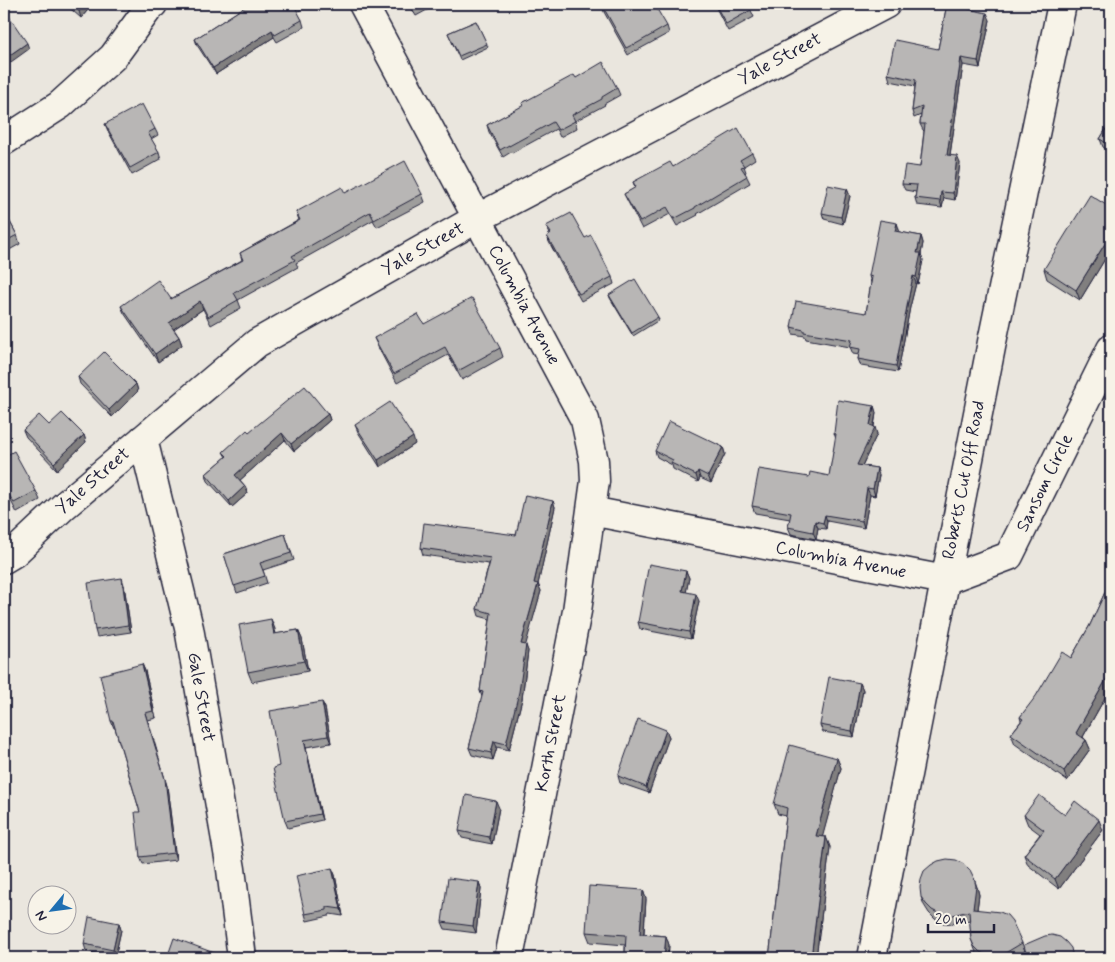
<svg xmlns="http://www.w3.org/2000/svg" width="1115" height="962" viewBox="0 0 1115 962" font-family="Mynerve,sans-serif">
  <rect width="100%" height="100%" fill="#eae6de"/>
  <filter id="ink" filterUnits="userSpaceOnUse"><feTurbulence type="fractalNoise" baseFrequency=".02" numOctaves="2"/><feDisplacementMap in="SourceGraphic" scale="10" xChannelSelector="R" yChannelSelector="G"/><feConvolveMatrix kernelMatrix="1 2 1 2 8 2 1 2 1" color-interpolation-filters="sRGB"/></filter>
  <g filter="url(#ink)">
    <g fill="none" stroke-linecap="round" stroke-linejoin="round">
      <g stroke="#22223b" stroke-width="31">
        <path id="minor" d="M 363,4 L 585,420 L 594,461 L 595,481 L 577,611 L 509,958
          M 4,141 L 60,105 L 113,57 L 148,9 L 153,4
          M 143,439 L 189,628 L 231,869 L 242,958
          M 591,511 L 945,580 L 1009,556 L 1111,349
          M 4,559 L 14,553 L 64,506 L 257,343 L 478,218 L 886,4
          M 872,958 L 904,790 L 992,342 L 1062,4"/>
      </g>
      <use href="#minor" stroke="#f7f3e8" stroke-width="28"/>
    </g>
    <path fill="#9e9d9c" stroke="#22223b" d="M 65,4 L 93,4 L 81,18 Z
      M 249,4 L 310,4 L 297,12 L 302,20 L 304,27 L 277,42 L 274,37 L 216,74 L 197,45 L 195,39 Z
      M 409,4 L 438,4 L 416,16 Z
      M 714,4 L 748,4 L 754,17 L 728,31 Z
      M 947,4 L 973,4 L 972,10 L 990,20 L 980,68 L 963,65 L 950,155 L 960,163 L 955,200 L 944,198 L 942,208 L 917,205 L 915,198 L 916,192 L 905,190 L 902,184 L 920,167 L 924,131 L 923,130 L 920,124 L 921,115 L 914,118 L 912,111 L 915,86 L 890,81 L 888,74 L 938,49 Z
      M 602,5 L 667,26 L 669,33 L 636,51 L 636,50 L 628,55 L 604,12 Z
      M 476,21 L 488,47 L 460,60 L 448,33 Z
      M 576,78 L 617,88 L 620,95 L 604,104 L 605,105 L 575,121 L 577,128 L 560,137 L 556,129 L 512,153 L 511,152 L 503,157 L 489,132 L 487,125 L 523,106 L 522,103 Z
      M 1111,121 L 1111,152 L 1103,147 L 1100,139 Z
      M 105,124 L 155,129 L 158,135 L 151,139 L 159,152 L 161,159 L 132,175 L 108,131 Z
      M 752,153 L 755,159 L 744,166 L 746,172 L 745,173 L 750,183 L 697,214 L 698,215 L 677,226 L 670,214 L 642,229 L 627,200 L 624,194 L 635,188 L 633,182 L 673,167 Z
      M 847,189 L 850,196 L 843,224 L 824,219 L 822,213 Z
      M 345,193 L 422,194 L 425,202 L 377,227 L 373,220 L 296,263 L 298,267 L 238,300 L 241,308 L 211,325 L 203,309 L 174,329 L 179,337 L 182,345 L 158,362 L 124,313 L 121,306 L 171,299 L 242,260 L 240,253 L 299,220 L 296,212 Z
      M 1111,208 L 1111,249 L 1080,300 L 1047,279 L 1044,269 Z
      M 4,211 L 17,235 L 20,244 L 4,253 Z
      M 897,223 L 899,230 L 899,232 L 921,236 L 923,243 L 921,254 L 923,260 L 918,284 L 916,283 L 910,307 L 898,372 L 861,366 L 858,359 L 859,355 L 853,354 L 850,347 L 806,339 L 805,336 L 793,334 L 791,327 L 866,313 L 871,283 L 869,276 Z
      M 546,226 L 585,238 L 612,277 L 614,284 L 581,301 L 549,242 L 547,236 L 550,234 Z
      M 609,295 L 658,317 L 659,320 L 633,336 L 610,298 Z
      M 424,324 L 500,348 L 503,357 L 462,380 L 448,355 L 397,383 L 378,347 L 374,338 Z
      M 78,377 L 136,384 L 138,391 L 112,417 L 80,384 Z
      M 874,406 L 876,413 L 874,427 L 877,434 L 862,466 L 877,468 L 879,475 L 875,496 L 870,495 L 864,528 L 827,521 L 826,529 L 818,528 L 816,539 L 791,534 L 788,527 L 790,519 L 755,513 L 752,506 L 809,477 L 829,476 L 836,439 L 834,433 Z
      M 328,414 L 330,420 L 294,451 L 285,440 L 240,480 L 245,486 L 248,493 L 232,507 L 208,481 L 206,474 L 226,457 L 223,452 L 249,432 Z
      M 49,425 L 84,435 L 86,442 L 57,470 L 26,437 L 23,430 Z
      M 355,425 L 415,444 L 380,467 L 358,432 Z
      M 723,447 L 725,454 L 711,483 L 700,478 L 698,482 L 673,469 L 672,465 L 657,457 L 655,451 Z
      M 4,457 L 36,491 L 40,500 L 17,513 L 10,499 L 4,503 Z
      M 553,501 L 555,507 L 538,584 L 541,591 L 525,645 L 528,651 L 522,699 L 509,750 L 497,747 L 493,760 L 472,755 L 469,748 L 482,697 L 480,691 L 490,619 L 479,616 L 477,609 L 489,564 L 423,555 L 421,548 L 516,535 Z
      M 285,534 L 294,560 L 263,570 L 267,583 L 237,593 L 224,554 Z
      M 686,571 L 689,578 L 686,592 L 699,601 L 691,639 L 640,629 L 638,622 Z
      M 1111,579 L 1111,687 L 1083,737 L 1086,740 L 1090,749 L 1067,781 L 1015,744 L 1011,734 L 1021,721 L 1020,717 L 1071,658 L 1090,625 Z
      M 124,585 L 131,632 L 97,637 L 95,630 Z
      M 271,619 L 276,634 L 298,630 L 302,639 L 308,671 L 252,682 L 248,672 Z
      M 142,664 L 145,671 L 156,718 L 148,720 L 167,786 L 176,860 L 143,864 L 140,857 L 140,812 L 115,728 L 114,728 L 111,721 Z
      M 860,683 L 863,690 L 854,737 L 823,732 L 820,725 Z
      M 322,702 L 325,708 L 331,743 L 306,747 L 322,820 L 288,828 L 285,821 L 279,766 Z
      M 666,730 L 669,737 L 649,793 L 620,783 L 618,776 Z
      M 837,758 L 841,768 L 822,837 L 826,837 L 830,847 L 816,958 L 769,958 L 786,816 L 778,814 L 774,804 Z
      M 499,808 L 492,844 L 462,838 L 459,831 Z
      M 1024,815 L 1065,815 L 1103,830 L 1059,889 L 1028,865 L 1024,855 L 1040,834 L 1028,825 Z
      M 332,868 L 335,875 L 343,916 L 330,914 L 329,916 L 307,921 L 305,914 Z
      M 479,882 L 481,889 L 476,933 L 445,929 L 442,922 Z
      M 977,887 L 979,895 L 977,909 L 1022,943 L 1025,951 L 1013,958 L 981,958 L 977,955 L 971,939 L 970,920 L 952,924 L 943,923 L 935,919 L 929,913 L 924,905 L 921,897 Z
      M 643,890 L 646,899 L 644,934 L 666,936 L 669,945 L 668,958 L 626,958 L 625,954 L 625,945 L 590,942 L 586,932 Z
      M 119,923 L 121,930 L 115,957 L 86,951 L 84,944 Z"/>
    <path fill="#817f7f" stroke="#22223b" d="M 85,4 L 93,4 L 81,18 L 79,11 Z
      M 969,4 L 973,4 L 971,16 L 968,9 Z
      M 987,13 L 990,20 L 980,68 L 978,61 Z
      M 272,30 L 274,37 L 216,74 L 213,68 Z
      M 27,43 L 29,49 L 4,67 L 4,59 Z
      M 961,58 L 963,65 L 949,161 L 947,155 Z
      M 957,156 L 960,163 L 955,200 L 953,193 Z
      M 847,189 L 850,196 L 843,224 L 841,217 Z
      M 941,192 L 944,198 L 942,208 L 940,201 Z
      M 897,223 L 899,230 L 897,238 L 895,231 Z
      M 1111,234 L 1111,249 L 1080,300 L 1076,290 Z
      M 921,236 L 923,243 L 921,254 L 923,260 L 918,284 L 916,277 L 917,253 Z
      M 913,276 L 916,283 L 910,307 L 898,372 L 896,366 L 908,301 Z
      M 200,301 L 203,309 L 172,330 L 169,323 Z
      M 179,337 L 182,345 L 158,362 L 155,354 Z
      M 136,384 L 138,391 L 112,417 L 109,410 Z
      M 874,406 L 876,413 L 873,430 L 875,427 L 877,434 L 859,472 L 857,465 L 870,425 Z
      M 328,414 L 330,420 L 294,451 L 291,444 Z
      M 282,433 L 285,440 L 238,482 L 235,475 Z
      M 84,435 L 86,442 L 57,470 L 54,463 Z
      M 413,437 L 415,444 L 380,467 L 378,460 Z
      M 723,447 L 725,454 L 711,483 L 708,476 Z
      M 877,468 L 879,475 L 875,496 L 873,489 Z
      M 698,471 L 700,478 L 698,482 L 696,475 Z
      M 245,486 L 248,493 L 232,507 L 229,501 Z
      M 867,488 L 870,495 L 864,528 L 862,521 Z
      M 553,501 L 555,507 L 537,589 L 534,583 Z
      M 825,515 L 827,521 L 826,529 L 823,523 Z
      M 815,521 L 818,528 L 816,539 L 813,532 Z
      M 686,571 L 689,578 L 685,598 L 682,591 Z
      M 122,578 L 124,585 L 131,632 L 128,625 Z
      M 538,584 L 541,591 L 524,651 L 521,644 Z
      M 696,594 L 699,601 L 691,639 L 689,632 Z
      M 271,619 L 275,629 L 278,644 L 274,634 Z
      M 298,630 L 302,639 L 308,671 L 304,661 Z
      M 526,645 L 528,651 L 522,699 L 509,750 L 506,744 Z
      M 142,664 L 145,671 L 156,718 L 153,711 Z
      M 1111,671 L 1111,687 L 1080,742 L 1076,733 Z
      M 860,683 L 863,690 L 854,737 L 852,731 Z
      M 322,702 L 325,708 L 331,743 L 328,736 Z
      M 145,713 L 167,786 L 176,860 L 174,853 Z
      M 666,730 L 669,737 L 649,793 L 646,787 Z
      M 304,740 L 306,747 L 322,820 L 320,814 Z
      M 1086,740 L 1090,749 L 1067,781 L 1064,771 Z
      M 494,741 L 497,747 L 493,760 L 491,753 Z
      M 837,758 L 841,768 L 820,846 L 816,836 Z
      M 496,801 L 499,808 L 492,844 L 489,837 Z
      M 1099,820 L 1103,830 L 1059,889 L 1055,879 Z
      M 826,837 L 830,847 L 816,958 L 811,958 Z
      M 332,868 L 335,875 L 343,916 L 341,909 Z
      M 974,878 L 977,887 L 979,895 L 976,917 L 973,909 Z
      M 479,882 L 481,889 L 476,933 L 473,926 Z
      M 643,890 L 646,899 L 643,944 L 640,934 Z
      M 119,923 L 121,930 L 115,957 L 113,950 Z
      M 666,936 L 669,945 L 668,958 L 665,958 L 664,957 Z"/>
    <path fill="#b8b6b5" stroke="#22223b" d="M 70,4 L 85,4 L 79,11 Z
      M 249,4 L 297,4 L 294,5 L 302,20 L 275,35 L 272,30 L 213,68 L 195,39 Z
      M 411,4 L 424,4 L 414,9 Z
      M 605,4 L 654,4 L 667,26 L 634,45 L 634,44 L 626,48 L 602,5 Z
      M 715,4 L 748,4 L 751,10 L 726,24 Z
      M 947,4 L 969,4 L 968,9 L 987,13 L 978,61 L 961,58 L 947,155 L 957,156 L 953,193 L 941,192 L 940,201 L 915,198 L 917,185 L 902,184 L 905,165 L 920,167 L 925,124 L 920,124 L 922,107 L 912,111 L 916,80 L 888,74 L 895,40 L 938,49 Z
      M 4,9 L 27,43 L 4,59 Z
      M 476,21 L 487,44 L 459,56 L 448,33 Z
      M 603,62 L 617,88 L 602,97 L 602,99 L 572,115 L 575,121 L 558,130 L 553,122 L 509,146 L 509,145 L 500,150 L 487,125 L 524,105 L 522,103 L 574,75 L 576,78 Z
      M 142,104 L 155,129 L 148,133 L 159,152 L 130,168 L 105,124 Z
      M 1111,121 L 1111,146 L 1100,139 Z
      M 738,128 L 752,153 L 740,160 L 744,166 L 741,167 L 747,176 L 695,207 L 695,208 L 674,219 L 667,207 L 640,222 L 624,194 L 636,187 L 633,182 L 670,162 L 673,167 Z
      M 405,161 L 422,194 L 374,220 L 370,212 L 292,256 L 295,260 L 234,293 L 238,300 L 208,317 L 200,301 L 169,323 L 179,337 L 155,354 L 121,306 L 158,280 L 171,299 L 243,260 L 240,253 L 300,220 L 296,212 L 342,187 L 345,193 Z
      M 828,185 L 847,189 L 841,217 L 822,213 Z
      M 1090,195 L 1111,208 L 1111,234 L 1076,290 L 1044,269 Z
      M 4,211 L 17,235 L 4,242 Z
      M 571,213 L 585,238 L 591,235 L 612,277 L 579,294 L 547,236 L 551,233 L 546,226 Z
      M 880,220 L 897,223 L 895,231 L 921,236 L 917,253 L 921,253 L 916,277 L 913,276 L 908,301 L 896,366 L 858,359 L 860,349 L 850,347 L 852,340 L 804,332 L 804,330 L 791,327 L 796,301 L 866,313 L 872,277 L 869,276 Z
      M 635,279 L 658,317 L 632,333 L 609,295 Z
      M 472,298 L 500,348 L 458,371 L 445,347 L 394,374 L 374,338 L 418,314 L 424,324 Z
      M 104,352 L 136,384 L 109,410 L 78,377 Z
      M 305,386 L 328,414 L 291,444 L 282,433 L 235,475 L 245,486 L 229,501 L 206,474 L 227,456 L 223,452 L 247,430 L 249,432 Z
      M 838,400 L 874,406 L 870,425 L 875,427 L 857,465 L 877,468 L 873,489 L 867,488 L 862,521 L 825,515 L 823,523 L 815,521 L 813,532 L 788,527 L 791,513 L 752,506 L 759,469 L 809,477 L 810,472 L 829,476 L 836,434 L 834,433 Z
      M 390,402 L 413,437 L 378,460 L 355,425 Z
      M 62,413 L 84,435 L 54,463 L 23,430 L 39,415 L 49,425 Z
      M 669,421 L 723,447 L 708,476 L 698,471 L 696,475 L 671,463 L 673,460 L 655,451 Z
      M 14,451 L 36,491 L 14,503 L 6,490 L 4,491 L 4,457 Z
      M 525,495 L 553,501 L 534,583 L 538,584 L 521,644 L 526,645 L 519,692 L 506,744 L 494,741 L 491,753 L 469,748 L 483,692 L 480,691 L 491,613 L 477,609 L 491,558 L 421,548 L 424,523 L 516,535 Z
      M 285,534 L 291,553 L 260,563 L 265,576 L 234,586 L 224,554 Z
      M 649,564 L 686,571 L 682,591 L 696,594 L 689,632 L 638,622 Z
      M 122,578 L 128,625 L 95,630 L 88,583 Z
      M 1111,579 L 1111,671 L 1076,733 L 1086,740 L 1064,771 L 1011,734 L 1023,719 L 1020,717 L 1036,696 L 1062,652 L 1071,658 L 1090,625 Z
      M 271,619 L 274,634 L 298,630 L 304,661 L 248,672 L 239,625 Z
      M 142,664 L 153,711 L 145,713 L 165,779 L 174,853 L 140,857 L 135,812 L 140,812 L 113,721 L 111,721 L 100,675 Z
      M 829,677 L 860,683 L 852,731 L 820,725 Z
      M 322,702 L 328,736 L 304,740 L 320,814 L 285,821 L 273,768 L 279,766 L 270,711 Z
      M 638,719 L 666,730 L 646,787 L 618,776 Z
      M 790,745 L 837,758 L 816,836 L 826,837 L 811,958 L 769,958 L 787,808 L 774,804 Z
      M 466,795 L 496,801 L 489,837 L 459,831 Z
      M 1039,795 L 1065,815 L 1075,801 L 1099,820 L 1055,879 L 1024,855 L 1044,830 L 1024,815 Z
      M 947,859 L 956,860 L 964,864 L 970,870 L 974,878 L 976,886 L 973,909 L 1000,912 L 1007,915 L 1012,921 L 1022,943 L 1002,955 L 994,956 L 987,955 L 980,952 L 974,946 L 971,939 L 969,911 L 949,916 L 940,914 L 932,910 L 926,904 L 921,897 L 920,888 L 921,879 L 924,871 L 931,865 L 938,861 Z
      M 332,868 L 341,909 L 327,907 L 327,910 L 305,914 L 296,876 Z
      M 448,878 L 479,882 L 473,926 L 442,922 Z
      M 589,886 L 643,890 L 640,934 L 666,936 L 664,957 L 625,954 L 626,935 L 586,932 Z
      M 89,917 L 119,923 L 113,950 L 84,944 Z
      M 1052,935 L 1060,937 L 1066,942 L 1071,948 L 1073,958 L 1027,958 L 1024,945 L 1045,936 Z
      M 174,938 L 217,954 L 216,958 L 167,958 Z
      M 350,951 L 351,958 L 311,958 Z
      M 438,956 L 446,958 L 437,958 Z"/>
  </g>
  <g text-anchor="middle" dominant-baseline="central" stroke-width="5" stroke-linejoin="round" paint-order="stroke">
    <g font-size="18" fill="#22223b" stroke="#f7f3e8">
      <text transform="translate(780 59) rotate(-28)">Yale Street</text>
      <text transform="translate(423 249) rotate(-29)">Yale Street</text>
      <text transform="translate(524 305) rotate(62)">Columbia Avenue</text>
      <text transform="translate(964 480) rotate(-79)">Roberts Cut Off Road</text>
      <text transform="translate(93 481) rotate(-41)">Yale Street</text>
      <text transform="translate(1045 483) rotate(-64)">Sansom Circle</text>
      <text transform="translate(841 560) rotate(11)">Columbia Avenue</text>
      <text transform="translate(201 697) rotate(80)">Gale Street</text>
      <text transform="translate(551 743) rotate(-79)">Korth Street</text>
    </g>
  </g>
  <rect width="1115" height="962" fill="none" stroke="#f7f3e8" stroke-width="20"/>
  <rect x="10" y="10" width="1095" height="942" fill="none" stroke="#22223b" stroke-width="2" filter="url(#ink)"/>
  <g transform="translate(52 910) rotate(241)"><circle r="24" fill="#f7f3e8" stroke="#a29fa3"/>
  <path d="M0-4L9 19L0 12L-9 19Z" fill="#1f6fb2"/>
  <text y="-8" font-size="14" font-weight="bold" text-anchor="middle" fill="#22223b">N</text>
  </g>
  <path d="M928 924v8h66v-8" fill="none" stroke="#22223b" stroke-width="2.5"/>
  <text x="935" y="924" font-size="15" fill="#22223b" stroke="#f7f3e8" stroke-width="4" paint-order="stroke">20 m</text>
</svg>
